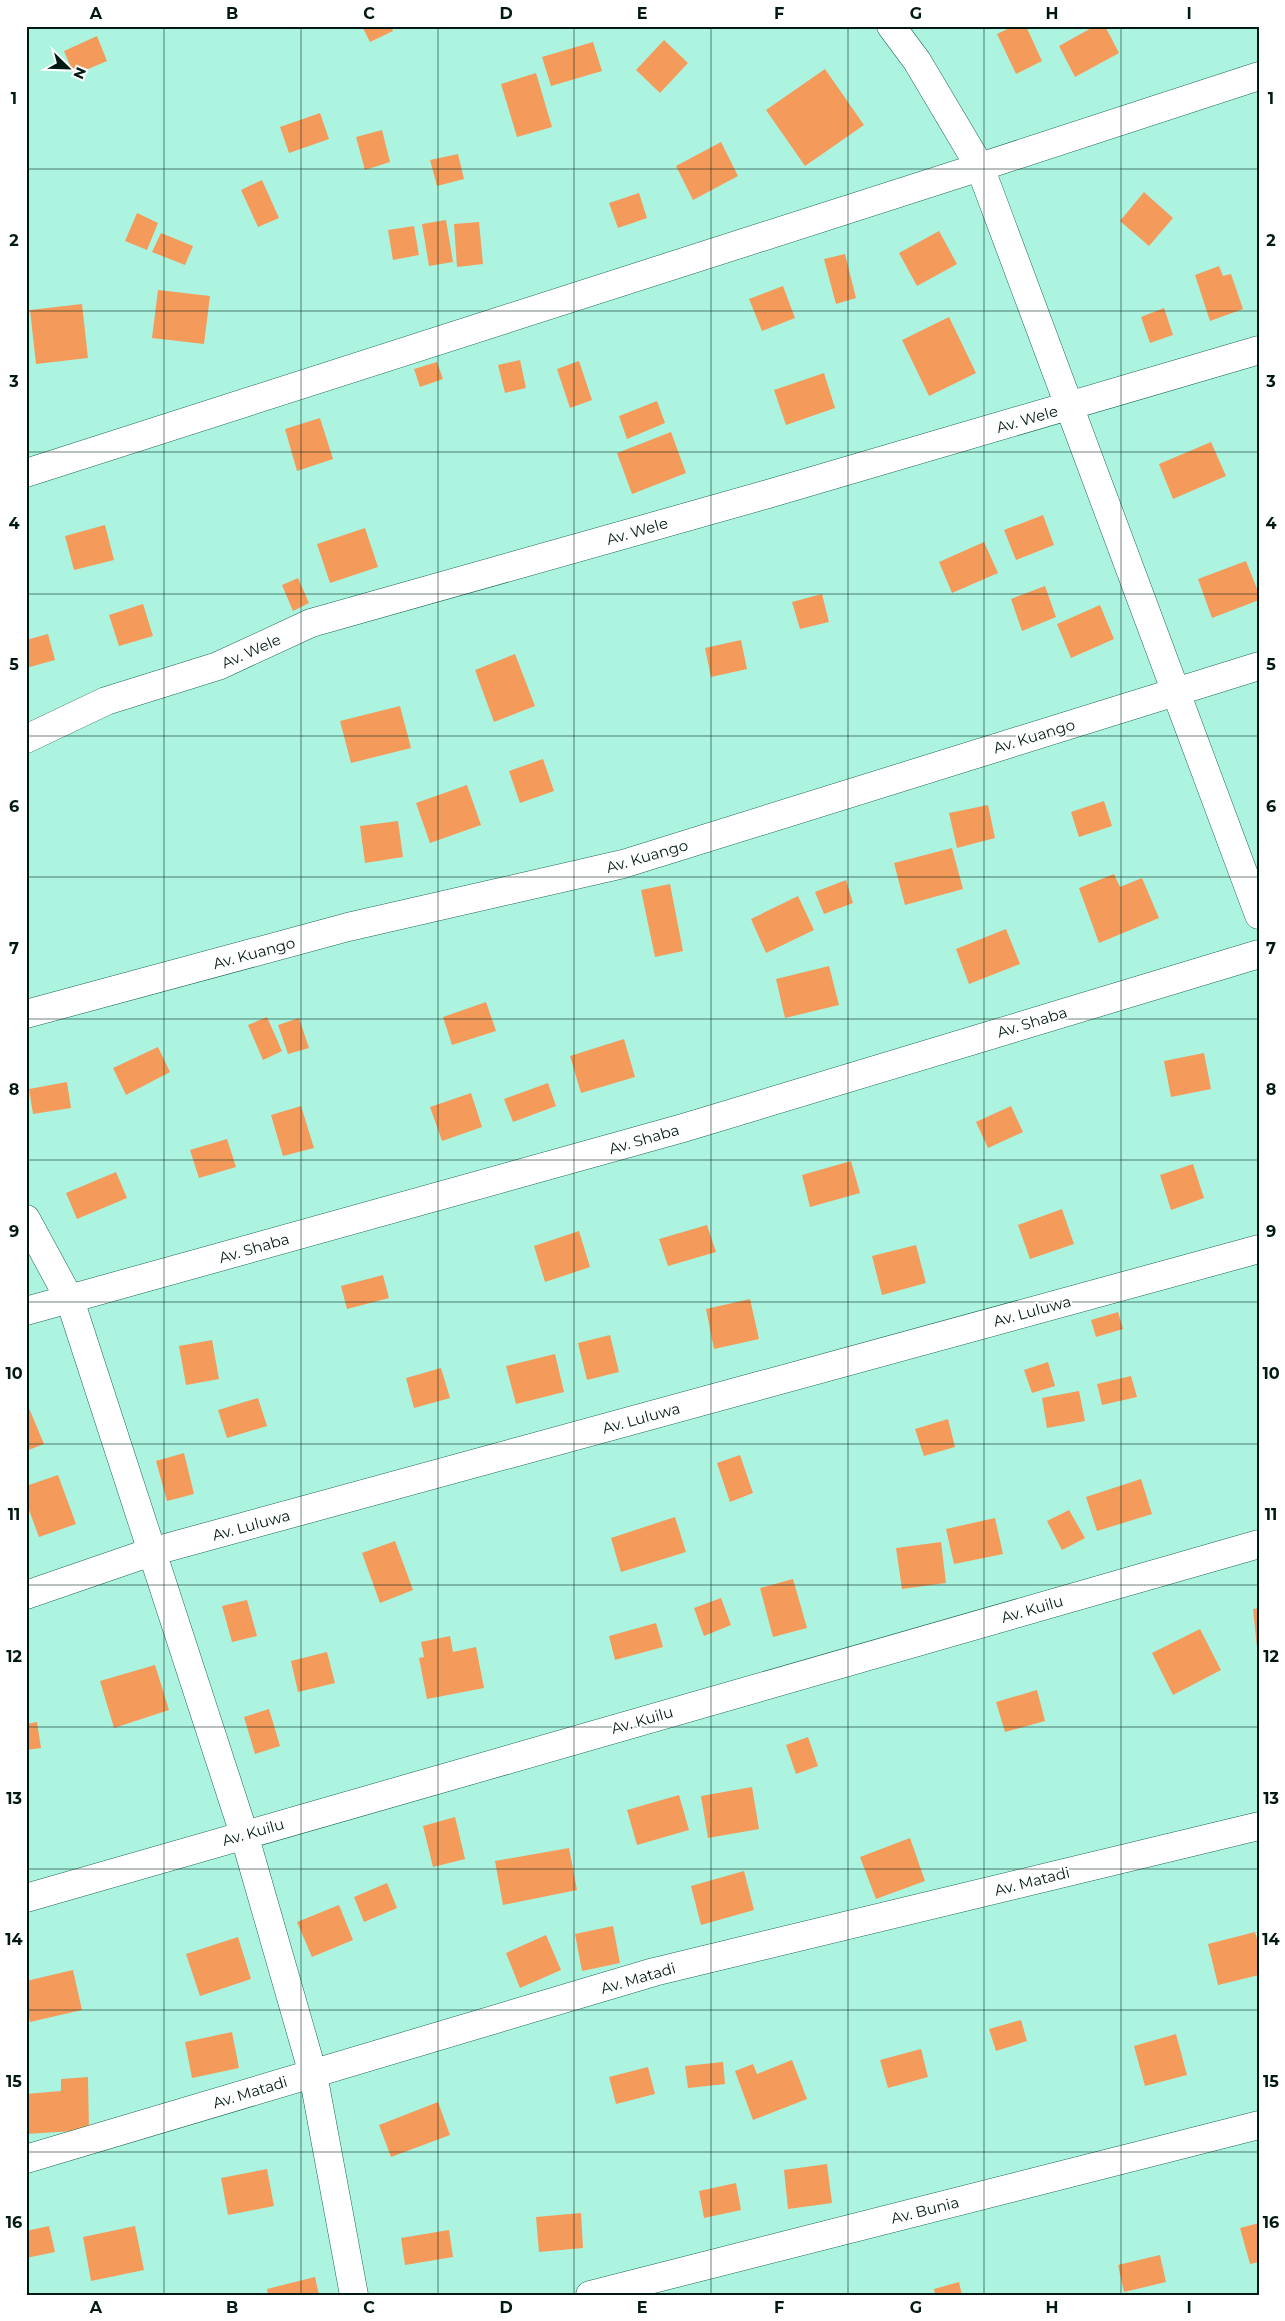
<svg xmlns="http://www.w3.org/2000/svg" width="1285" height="2321" viewBox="0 0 1285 2321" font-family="Montserrat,sans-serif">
  <rect width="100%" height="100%" fill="#acf4df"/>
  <path fill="#f49b5c" d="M 362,26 L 391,26 L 393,31 L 370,42 Z
    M 1014,26 L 1026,26 L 1042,61 L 1016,74 L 997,34 Z
    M 1095,26 L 1105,26 L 1119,53 L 1075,77 L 1059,46 Z
    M 97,36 L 107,61 L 74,75 L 64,51 Z
    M 664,40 L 688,63 L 660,93 L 636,70 Z
    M 593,42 L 602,71 L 551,86 L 542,57 Z
    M 825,69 L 864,125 L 805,166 L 766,110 Z
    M 536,73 L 552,127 L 517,137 L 501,84 Z
    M 320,113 L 329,139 L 289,153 L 280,127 Z
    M 382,130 L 390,162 L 365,170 L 356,137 Z
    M 721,142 L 738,176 L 693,200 L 676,166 Z
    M 458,154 L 464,179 L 437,186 L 430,160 Z
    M 262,180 L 279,218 L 258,227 L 241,190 Z
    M 1144,192 L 1173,218 L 1149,246 L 1120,221 Z
    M 639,193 L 647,218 L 618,228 L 609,203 Z
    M 137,213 L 158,223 L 147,250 L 125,241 Z
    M 446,220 L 453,262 L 429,266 L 422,224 Z
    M 479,222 L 483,264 L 457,267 L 454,224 Z
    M 414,226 L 419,255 L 393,260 L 388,230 Z
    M 939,231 L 957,264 L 917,286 L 899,253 Z
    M 161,233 L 193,246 L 185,265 L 152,252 Z
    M 845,254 L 856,298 L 836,304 L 824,259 Z
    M 1219,266 L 1223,276 L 1231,274 L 1243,309 L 1210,321 L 1195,275 Z
    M 783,286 L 795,318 L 762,331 L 749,299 Z
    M 158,290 L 210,296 L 204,344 L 152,338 Z
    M 82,304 L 88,358 L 36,364 L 30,310 Z
    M 1164,308 L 1173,335 L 1150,343 L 1141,317 Z
    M 949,317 L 976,373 L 929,396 L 902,340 Z
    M 520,360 L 526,388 L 505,393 L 498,365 Z
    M 579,361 L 592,400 L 570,408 L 557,369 Z
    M 437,362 L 443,379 L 420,387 L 414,369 Z
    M 824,373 L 835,408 L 786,425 L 774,390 Z
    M 657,401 L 665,423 L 627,439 L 619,416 Z
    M 320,418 L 333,459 L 297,471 L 285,429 Z
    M 671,432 L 686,473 L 632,494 L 617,453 Z
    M 1211,442 L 1226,476 L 1173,499 L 1159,464 Z
    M 1043,515 L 1054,545 L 1016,560 L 1004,530 Z
    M 105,525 L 114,560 L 74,570 L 65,536 Z
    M 365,528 L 378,567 L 330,583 L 317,544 Z
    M 984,542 L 998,573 L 952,593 L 939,562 Z
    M 1246,561 L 1259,594 L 1259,600 L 1212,618 L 1198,579 Z
    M 298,578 L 309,603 L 293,611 L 282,585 Z
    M 1045,586 L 1056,617 L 1022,631 L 1011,599 Z
    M 822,594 L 829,622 L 800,629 L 792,602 Z
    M 143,604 L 153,636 L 119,646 L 109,615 Z
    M 1100,605 L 1114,639 L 1071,658 L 1057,624 Z
    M 48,634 L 55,660 L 26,668 L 26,640 Z
    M 741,640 L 747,669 L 711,677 L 705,648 Z
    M 515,654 L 535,706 L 494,722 L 475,670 Z
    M 400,706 L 411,748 L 351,763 L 340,721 Z
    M 543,759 L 554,791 L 520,803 L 509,771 Z
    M 467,785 L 481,825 L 430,843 L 416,803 Z
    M 1104,801 L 1112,826 L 1079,837 L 1071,812 Z
    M 988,805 L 995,838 L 957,848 L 949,813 Z
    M 398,821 L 403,857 L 365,863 L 360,826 Z
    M 952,848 L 963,889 L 905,905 L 894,863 Z
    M 1114,874 L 1120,887 L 1142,878 L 1159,918 L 1099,943 L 1079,888 Z
    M 846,880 L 853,903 L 824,914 L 815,892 Z
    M 670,884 L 683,951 L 655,957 L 641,890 Z
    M 798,896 L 814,930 L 766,953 L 751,919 Z
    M 1006,929 L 1020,964 L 969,984 L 956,949 Z
    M 829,966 L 839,1005 L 785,1018 L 776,979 Z
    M 486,1002 L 496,1031 L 452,1045 L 443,1017 Z
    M 267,1017 L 282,1051 L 263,1060 L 248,1025 Z
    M 299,1018 L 309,1048 L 288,1054 L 278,1025 Z
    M 624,1039 L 635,1077 L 581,1093 L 570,1056 Z
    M 158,1047 L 170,1072 L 126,1095 L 113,1068 Z
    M 1204,1053 L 1211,1089 L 1171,1097 L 1164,1061 Z
    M 67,1082 L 71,1108 L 33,1114 L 29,1089 Z
    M 548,1083 L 556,1106 L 513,1122 L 504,1099 Z
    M 471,1093 L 482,1127 L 442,1141 L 430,1107 Z
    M 301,1106 L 314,1148 L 283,1156 L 271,1115 Z
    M 1011,1106 L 1023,1132 L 988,1148 L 976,1122 Z
    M 227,1139 L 236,1167 L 199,1178 L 190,1150 Z
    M 851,1161 L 860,1193 L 810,1207 L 802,1175 Z
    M 1193,1164 L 1204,1198 L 1171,1210 L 1160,1175 Z
    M 116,1172 L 127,1198 L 77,1219 L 66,1193 Z
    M 1062,1209 L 1074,1244 L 1030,1259 L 1018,1225 Z
    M 707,1225 L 716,1252 L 668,1266 L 659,1239 Z
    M 579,1231 L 590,1267 L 545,1282 L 534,1246 Z
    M 916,1245 L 926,1283 L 882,1295 L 872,1256 Z
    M 383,1275 L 389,1298 L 347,1309 L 341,1286 Z
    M 750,1299 L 759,1339 L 714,1349 L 706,1309 Z
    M 1118,1312 L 1123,1329 L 1096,1337 L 1091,1320 Z
    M 610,1335 L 619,1372 L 587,1380 L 578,1343 Z
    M 212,1340 L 219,1379 L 186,1385 L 179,1346 Z
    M 555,1354 L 564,1392 L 516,1404 L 506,1366 Z
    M 1048,1362 L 1055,1386 L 1032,1393 L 1024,1370 Z
    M 441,1368 L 450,1398 L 414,1408 L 406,1378 Z
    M 1131,1376 L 1137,1397 L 1102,1405 L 1097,1384 Z
    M 1079,1391 L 1085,1421 L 1047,1428 L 1042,1398 Z
    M 258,1398 L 267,1426 L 227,1438 L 218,1410 Z
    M 26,1401 L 44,1444 L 26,1451 Z
    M 948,1419 L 955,1447 L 924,1456 L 915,1429 Z
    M 184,1453 L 194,1494 L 167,1501 L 156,1461 Z
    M 740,1455 L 753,1493 L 730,1502 L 717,1463 Z
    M 58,1475 L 76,1524 L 39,1537 L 26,1502 L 26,1486 Z
    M 1141,1479 L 1152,1514 L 1097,1531 L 1086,1497 Z
    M 1069,1510 L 1085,1538 L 1062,1550 L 1047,1521 Z
    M 675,1517 L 686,1552 L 621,1572 L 611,1538 Z
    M 995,1518 L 1003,1554 L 954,1564 L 946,1529 Z
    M 395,1541 L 413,1590 L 380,1603 L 362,1553 Z
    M 941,1542 L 946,1583 L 902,1589 L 896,1548 Z
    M 793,1579 L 807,1628 L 773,1637 L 760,1588 Z
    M 721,1598 L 731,1625 L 704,1636 L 694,1608 Z
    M 247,1600 L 257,1636 L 232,1642 L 222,1606 Z
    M 1259,1608 L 1259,1647 L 1257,1647 L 1253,1609 Z
    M 656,1623 L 663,1647 L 615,1660 L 609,1636 Z
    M 1200,1629 L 1221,1670 L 1173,1695 L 1152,1653 Z
    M 450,1636 L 453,1652 L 476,1647 L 484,1688 L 427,1699 L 419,1658 L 424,1657 L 421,1642 Z
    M 327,1652 L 335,1683 L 298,1692 L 291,1661 Z
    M 155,1665 L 169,1710 L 114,1728 L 100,1681 Z
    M 1037,1690 L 1045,1721 L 1005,1732 L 996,1702 Z
    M 269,1709 L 280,1746 L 255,1754 L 244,1717 Z
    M 37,1722 L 41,1748 L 26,1750 L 26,1724 Z
    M 808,1737 L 818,1766 L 796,1774 L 786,1745 Z
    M 752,1787 L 759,1829 L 708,1838 L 701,1796 Z
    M 679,1795 L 689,1830 L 637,1845 L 627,1810 Z
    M 455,1817 L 465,1859 L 433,1867 L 423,1826 Z
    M 910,1838 L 925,1881 L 876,1899 L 860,1857 Z
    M 569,1848 L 577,1890 L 503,1905 L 495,1861 Z
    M 744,1871 L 754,1910 L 701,1925 L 691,1886 Z
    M 387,1883 L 397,1908 L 364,1922 L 354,1897 Z
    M 339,1905 L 353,1940 L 312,1957 L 297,1922 Z
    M 613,1926 L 620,1963 L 582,1971 L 575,1934 Z
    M 1255,1932 L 1259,1946 L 1259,1975 L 1218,1985 L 1208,1944 Z
    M 546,1935 L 561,1970 L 520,1988 L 506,1953 Z
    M 238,1937 L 251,1979 L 200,1996 L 186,1954 Z
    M 73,1970 L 82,2010 L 30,2022 L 26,2007 L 26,1981 Z
    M 1021,2020 L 1027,2041 L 996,2051 L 989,2029 Z
    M 232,2032 L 239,2068 L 192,2078 L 185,2042 Z
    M 1176,2034 L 1187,2075 L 1145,2086 L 1134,2046 Z
    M 921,2049 L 928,2077 L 888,2088 L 880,2060 Z
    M 792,2060 L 807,2099 L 753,2120 L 735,2071 L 753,2064 L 757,2074 Z
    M 723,2062 L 725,2084 L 688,2088 L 685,2066 Z
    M 648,2067 L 655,2094 L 616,2104 L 609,2077 Z
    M 88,2077 L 89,2130 L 26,2134 L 26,2094 L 61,2091 L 61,2079 Z
    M 438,2102 L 450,2135 L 391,2157 L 379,2125 Z
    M 827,2164 L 832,2203 L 788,2209 L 784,2170 Z
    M 267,2169 L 274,2206 L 228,2215 L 221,2178 Z
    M 736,2183 L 741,2210 L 704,2218 L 699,2191 Z
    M 581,2213 L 583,2248 L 539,2252 L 536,2217 Z
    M 1259,2223 L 1259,2262 L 1250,2264 L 1240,2228 Z
    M 49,2226 L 55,2252 L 26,2258 L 26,2231 Z
    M 135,2226 L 144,2270 L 91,2281 L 83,2237 Z
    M 449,2230 L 453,2257 L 405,2265 L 401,2238 Z
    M 1160,2255 L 1166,2282 L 1124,2292 L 1118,2265 Z
    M 315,2277 L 319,2295 L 268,2295 L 267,2289 Z
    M 959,2282 L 962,2295 L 935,2295 L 934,2289 Z"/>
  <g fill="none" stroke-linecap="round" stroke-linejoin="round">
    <g stroke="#1e6857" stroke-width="29">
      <path id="street" d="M 891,26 L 917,61 L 980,167 L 1259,915
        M 26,473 L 980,167 L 1259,76
        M 26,739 L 106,701 L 218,666 L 311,623 L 768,494 L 1259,350
        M 26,1014 L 348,927 L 623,864 L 1259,666
        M 26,1219 L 70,1300 L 244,1834 L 313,2074 L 354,2295
        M 26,1311 L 683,1128 L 1259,954
        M 26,1595 L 151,1552 L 1259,1249
        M 26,1898 L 1259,1544
        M 26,2159 L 654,1972 L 1259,1826
        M 590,2295 L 1259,2125"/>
    </g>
    <use href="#street" stroke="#fff" stroke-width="28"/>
  </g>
  <path fill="none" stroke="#001912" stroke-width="1" stroke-opacity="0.55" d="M 164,26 L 164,2295M 301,26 L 301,2295M 438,26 L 438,2295M 574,26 L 574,2295M 711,26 L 711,2295M 848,26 L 848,2295M 984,26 L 984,2295M 1121,26 L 1121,2295M 26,169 L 1259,169M 26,311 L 1259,311M 26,452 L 1259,452M 26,594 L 1259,594M 26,736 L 1259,736M 26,877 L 1259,877M 26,1019 L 1259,1019M 26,1160 L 1259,1160M 26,1302 L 1259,1302M 26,1444 L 1259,1444M 26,1585 L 1259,1585M 26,1727 L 1259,1727M 26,1869 L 1259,1869M 26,2010 L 1259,2010M 26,2152 L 1259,2152"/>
  <g text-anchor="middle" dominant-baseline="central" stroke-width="4" stroke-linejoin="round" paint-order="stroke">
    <g font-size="15" fill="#001912" stroke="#fff">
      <text transform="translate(1027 419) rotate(-16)">Av. Wele</text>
      <text transform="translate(637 531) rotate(-16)">Av. Wele</text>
      <text transform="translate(251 651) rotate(-24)">Av. Wele</text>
      <text transform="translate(1034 736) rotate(-17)">Av. Kuango</text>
      <text transform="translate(647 856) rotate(-16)">Av. Kuango</text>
      <text transform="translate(254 953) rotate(-15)">Av. Kuango</text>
      <text transform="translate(1032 1022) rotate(-17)">Av. Shaba</text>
      <text transform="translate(644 1139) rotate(-16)">Av. Shaba</text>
      <text transform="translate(254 1248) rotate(-16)">Av. Shaba</text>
      <text transform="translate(1032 1311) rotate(-15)">Av. Luluwa</text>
      <text transform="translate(641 1418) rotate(-15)">Av. Luluwa</text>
      <text transform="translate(251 1525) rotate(-15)">Av. Luluwa</text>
      <text transform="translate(1032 1609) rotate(-16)">Av. Kuilu</text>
      <text transform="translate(642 1720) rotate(-16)">Av. Kuilu</text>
      <text transform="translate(253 1832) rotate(-16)">Av. Kuilu</text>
      <text transform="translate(1032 1881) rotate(-14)">Av. Matadi</text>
      <text transform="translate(638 1978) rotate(-16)">Av. Matadi</text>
      <text transform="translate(250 2092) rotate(-17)">Av. Matadi</text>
      <text transform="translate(925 2210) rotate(-14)">Av. Bunia</text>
    </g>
  </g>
  <rect width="1285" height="2321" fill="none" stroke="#ffffff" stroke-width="55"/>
  <g transform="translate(68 68) rotate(113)" stroke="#ffffff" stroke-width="4" paint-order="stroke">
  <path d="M0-4L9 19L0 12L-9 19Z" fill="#001912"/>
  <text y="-8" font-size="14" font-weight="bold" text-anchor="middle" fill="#001912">N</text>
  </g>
  <rect x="28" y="28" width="1230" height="2266" fill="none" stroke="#001912" stroke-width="2"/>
  <g font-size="16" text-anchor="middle" font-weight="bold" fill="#001912">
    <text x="96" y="19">A</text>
    <text x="232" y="19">B</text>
    <text x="369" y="19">C</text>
    <text x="506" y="19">D</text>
    <text x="642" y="19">E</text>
    <text x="779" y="19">F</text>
    <text x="916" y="19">G</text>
    <text x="1052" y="19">H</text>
    <text x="1189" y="19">I</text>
    <text x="14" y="104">1</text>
    <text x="1271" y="104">1</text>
    <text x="14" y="246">2</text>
    <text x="1271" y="246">2</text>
    <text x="14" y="387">3</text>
    <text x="1271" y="387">3</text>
    <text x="14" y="529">4</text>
    <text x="1271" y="529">4</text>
    <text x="14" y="670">5</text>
    <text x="1271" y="670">5</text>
    <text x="14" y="812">6</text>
    <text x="1271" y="812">6</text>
    <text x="14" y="954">7</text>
    <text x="1271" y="954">7</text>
    <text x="14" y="1095">8</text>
    <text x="1271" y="1095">8</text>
    <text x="14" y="1237">9</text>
    <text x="1271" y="1237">9</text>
    <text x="14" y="1379">10</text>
    <text x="1271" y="1379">10</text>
    <text x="14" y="1520">11</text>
    <text x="1271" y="1520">11</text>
    <text x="14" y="1662">12</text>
    <text x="1271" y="1662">12</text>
    <text x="14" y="1804">13</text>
    <text x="1271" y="1804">13</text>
    <text x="14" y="1945">14</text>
    <text x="1271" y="1945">14</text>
    <text x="14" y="2087">15</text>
    <text x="1271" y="2087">15</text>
    <text x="14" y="2228">16</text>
    <text x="1271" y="2228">16</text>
    <text x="96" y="2313">A</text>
    <text x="232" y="2313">B</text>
    <text x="369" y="2313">C</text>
    <text x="506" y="2313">D</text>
    <text x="642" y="2313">E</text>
    <text x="779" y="2313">F</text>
    <text x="916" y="2313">G</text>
    <text x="1052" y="2313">H</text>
    <text x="1189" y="2313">I</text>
  </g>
</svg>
